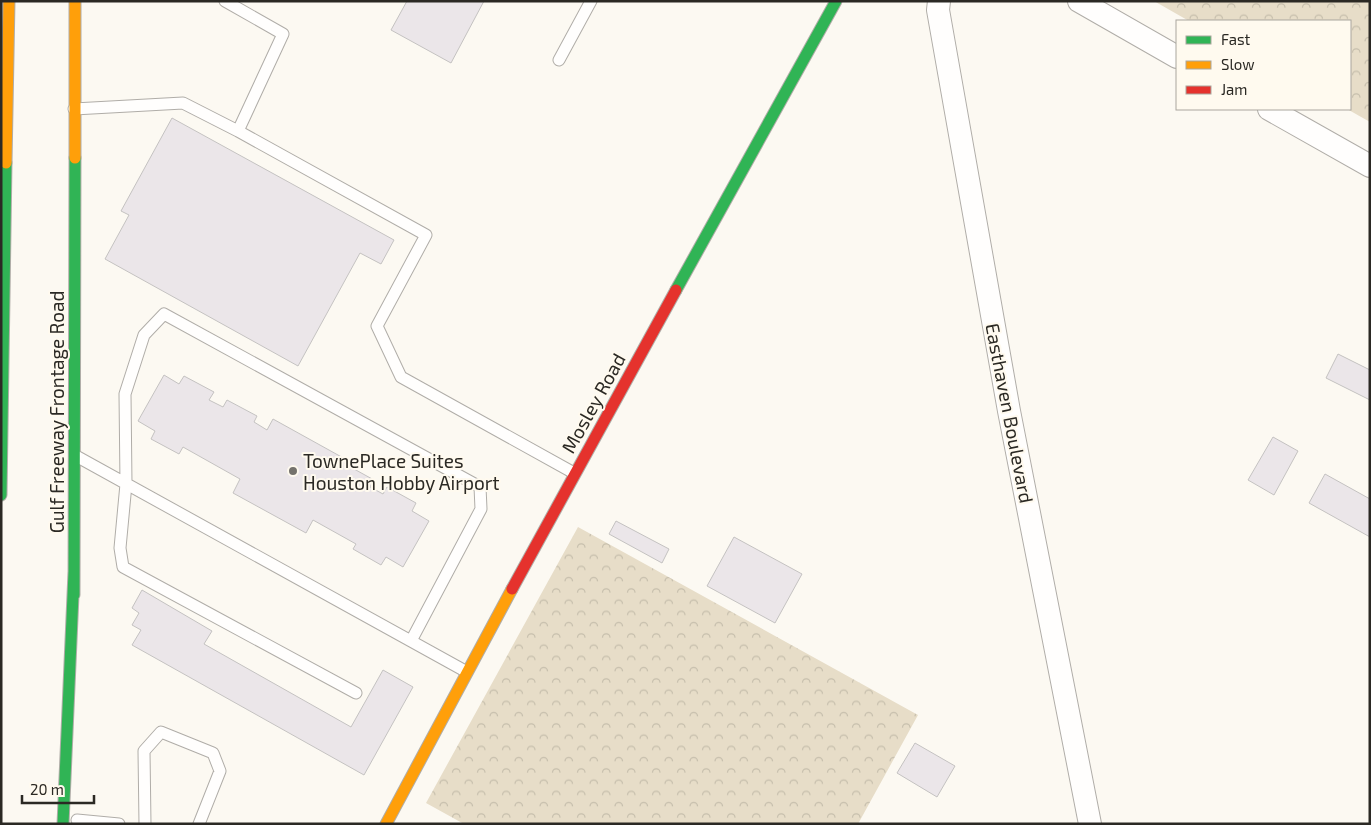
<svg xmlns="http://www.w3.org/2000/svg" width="1371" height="825" viewBox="0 0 1371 825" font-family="'Exo 2',sans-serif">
  <defs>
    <pattern id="forest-crowns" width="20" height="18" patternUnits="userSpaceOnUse" patternTransform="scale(1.25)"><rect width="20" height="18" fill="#e7ddc8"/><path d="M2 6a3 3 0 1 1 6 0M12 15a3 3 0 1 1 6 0" fill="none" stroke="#c6beac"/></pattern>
  </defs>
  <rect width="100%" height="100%" fill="#fcf9f2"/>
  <path fill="url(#forest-crowns)" d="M 1154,1 L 1370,1 L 1370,122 L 1347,109 L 1350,109 L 1350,21 L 1189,21 Z
    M 578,527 L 918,715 L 858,824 L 464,824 L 426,803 Z"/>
  <path fill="#ebe6e9" stroke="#c4c2c1" d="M 407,1 L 484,1 L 451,63 L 391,30 Z
    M 172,118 L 394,240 L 381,264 L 360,253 L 298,366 L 105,259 L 129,215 L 121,211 Z
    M 1338,354 L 1370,370 L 1370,400 L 1326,378 Z
    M 164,375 L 179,384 L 184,376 L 214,392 L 209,400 L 223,407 L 227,400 L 257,416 L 254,422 L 267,430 L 273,419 L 347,460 L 345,464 L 374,480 L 370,487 L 383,494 L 387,487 L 416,503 L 412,511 L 429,521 L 403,567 L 386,557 L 381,565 L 353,549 L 356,544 L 313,520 L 306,533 L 233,493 L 240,479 L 183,447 L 179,454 L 151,439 L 155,431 L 138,421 Z
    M 1273,437 L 1298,451 L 1274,495 L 1248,480 Z
    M 1325,474 L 1370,499 L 1370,537 L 1309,503 Z
    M 616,521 L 669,549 L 662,563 L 609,534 Z
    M 734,537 L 802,574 L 775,623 L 707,586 Z
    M 142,590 L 212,631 L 204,644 L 351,727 L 383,670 L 413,687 L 364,775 L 132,645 L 141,630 L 132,625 L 139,613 L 132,608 Z
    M 915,743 L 955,766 L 937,797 L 897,773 Z"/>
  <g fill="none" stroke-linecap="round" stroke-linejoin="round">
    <g stroke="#b0ada8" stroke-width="13">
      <path id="lane" d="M 559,60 L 591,1
        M 74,109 L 183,103 L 238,131 L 283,34 L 225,1
        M 238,131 L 426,235 L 377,326 L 401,377 L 574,473
        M 76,456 L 467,672
        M 356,693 L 123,567 L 120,548 L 126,484 L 125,394 L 144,335 L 164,314 L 480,487 L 481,509 L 411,641
        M 77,820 L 119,824
        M 145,824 L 144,751 L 161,732 L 213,753 L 220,771 L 199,824"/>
    </g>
    <g stroke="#b0ada8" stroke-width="24">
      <path id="street" d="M 939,1 L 938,10 L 1009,411 L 1090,824
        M 1079,1 L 1177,57
        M 1269,109 L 1370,166"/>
    </g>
    <g stroke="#b0ada8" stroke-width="13">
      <path id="fast" d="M 676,290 L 836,1
        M 1,495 L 6,163
        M 74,595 L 75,158
        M 63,824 L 74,572"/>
    </g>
    <g stroke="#b0ada8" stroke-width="13">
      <path id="slow" d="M 75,158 L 75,1
        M 6,163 L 9,1
        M 386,824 L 512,589"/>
    </g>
    <g stroke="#b0ada8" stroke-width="13">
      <path id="jam" d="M 512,589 L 676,290"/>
    </g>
    <use href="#lane" stroke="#fffefd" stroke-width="11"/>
    <use href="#street" stroke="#fffefd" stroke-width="22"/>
    <use href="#fast" stroke="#30b455" stroke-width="11"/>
    <use href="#slow" stroke="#ff9f0a" stroke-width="11"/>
    <use href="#jam" stroke="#e5322d" stroke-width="11"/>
  </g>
  <circle fill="#74726c" stroke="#fffaef" stroke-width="2" cx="293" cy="471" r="5"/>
  <g text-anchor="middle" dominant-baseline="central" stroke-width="4" stroke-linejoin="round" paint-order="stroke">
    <g font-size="19" fill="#2b2924" stroke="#fffaef">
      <text transform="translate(593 403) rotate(-61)">Mosley Road</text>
      <text transform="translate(56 412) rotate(-90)">Gulf Freeway Frontage Road</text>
      <text transform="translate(1010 413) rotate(79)">Easthaven Boulevard</text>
    </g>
    <g font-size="19" fill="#2b2924" stroke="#fffaef" text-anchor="start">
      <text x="303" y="460">TownePlace Suites<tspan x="303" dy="22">Houston Hobby Airport</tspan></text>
    </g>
  </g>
  <rect width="1371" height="825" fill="none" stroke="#2b2924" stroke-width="5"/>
  <rect x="1176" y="20" width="175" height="90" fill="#fffaef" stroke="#aaa69e"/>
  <rect x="1186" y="36" width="25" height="8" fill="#30b455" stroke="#aaa69e"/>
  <text x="1221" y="45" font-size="15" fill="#2b2924">Fast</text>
  <rect x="1186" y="61" width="25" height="8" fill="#ff9f0a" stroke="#aaa69e"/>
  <text x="1221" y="70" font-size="15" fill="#2b2924">Slow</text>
  <rect x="1186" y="86" width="25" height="8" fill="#e5322d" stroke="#aaa69e"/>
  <text x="1221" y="95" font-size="15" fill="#2b2924">Jam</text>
  <path d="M22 795v8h72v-8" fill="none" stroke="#2b2924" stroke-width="2.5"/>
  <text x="30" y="795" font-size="15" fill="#2b2924" stroke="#fffaef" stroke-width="4" paint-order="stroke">20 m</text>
</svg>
